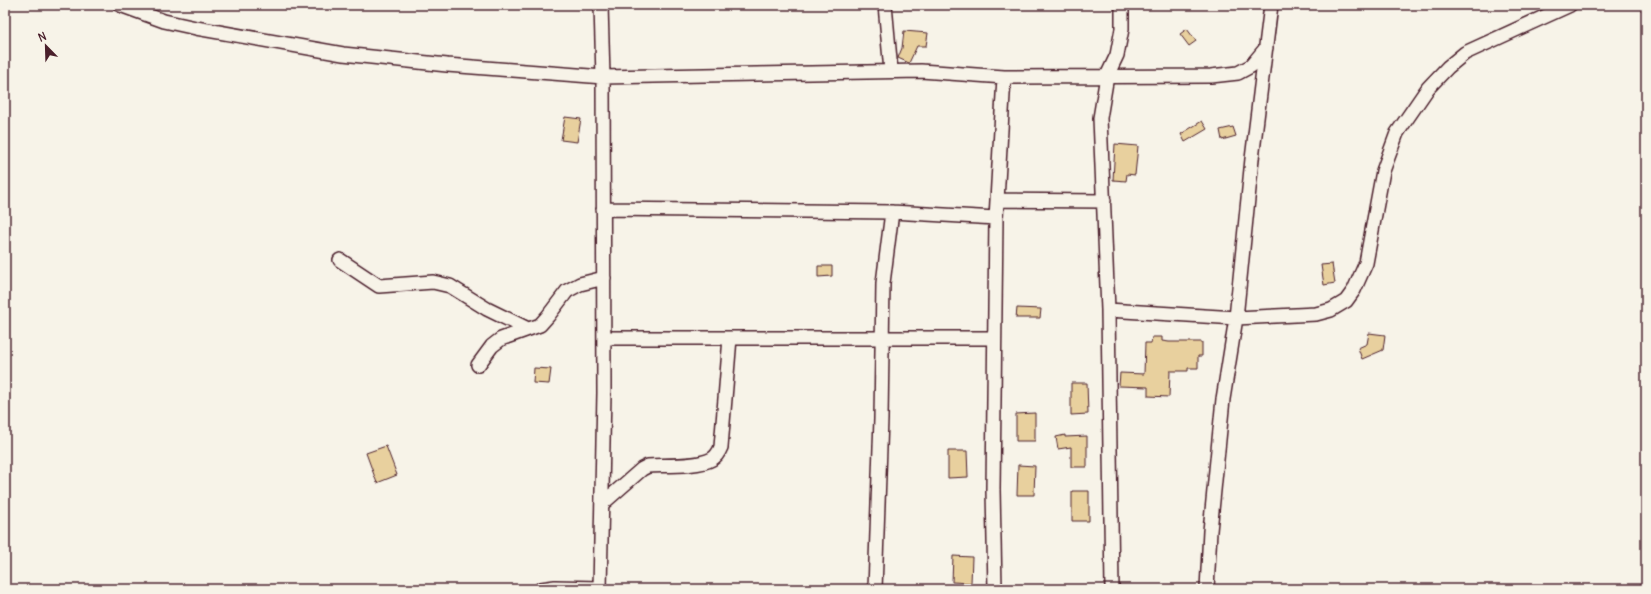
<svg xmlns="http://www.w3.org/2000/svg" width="1651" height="594" viewBox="0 0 1651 594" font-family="Delius,sans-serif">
  <rect width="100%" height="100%" fill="#f7f3e8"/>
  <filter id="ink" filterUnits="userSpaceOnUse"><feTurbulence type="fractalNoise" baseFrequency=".025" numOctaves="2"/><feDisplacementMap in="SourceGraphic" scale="8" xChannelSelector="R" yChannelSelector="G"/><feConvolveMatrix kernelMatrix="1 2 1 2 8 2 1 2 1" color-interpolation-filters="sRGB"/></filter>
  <g filter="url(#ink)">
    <path fill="#e8d09e" stroke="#4a1f2b" d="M 1187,29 L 1196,41 L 1189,46 L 1180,34 Z
      M 904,31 L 928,33 L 926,46 L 917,46 L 909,63 L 898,58 L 902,48 Z
      M 565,117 L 581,119 L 577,142 L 561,140 Z
      M 1202,121 L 1207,129 L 1185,142 L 1181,134 Z
      M 1233,127 L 1236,136 L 1222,140 L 1220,130 Z
      M 1115,144 L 1138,146 L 1135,175 L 1127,174 L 1126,181 L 1113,180 Z
      M 1332,264 L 1335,283 L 1324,285 L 1321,265 Z
      M 818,266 L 832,266 L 832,276 L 818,277 Z
      M 1017,308 L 1041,309 L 1040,318 L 1016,318 Z
      M 1369,333 L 1385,335 L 1383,350 L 1362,359 L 1358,348 L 1367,344 Z
      M 1152,337 L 1162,337 L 1162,341 L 1169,342 L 1202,342 L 1202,356 L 1198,356 L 1198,368 L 1188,368 L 1188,371 L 1170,371 L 1169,397 L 1148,396 L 1148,387 L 1119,386 L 1120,373 L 1144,374 L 1145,343 L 1151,343 Z
      M 534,368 L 551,369 L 549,384 L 533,383 Z
      M 1071,383 L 1087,383 L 1088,414 L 1071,415 Z
      M 1035,413 L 1035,441 L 1016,441 L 1016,414 Z
      M 1065,435 L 1065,437 L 1087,436 L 1087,467 L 1071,467 L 1071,447 L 1058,449 L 1056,437 Z
      M 386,446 L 397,475 L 377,483 L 366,453 Z
      M 948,451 L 967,451 L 968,477 L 948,478 Z
      M 1018,465 L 1035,466 L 1034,495 L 1017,495 Z
      M 1072,491 L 1089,491 L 1089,521 L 1072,521 Z
      M 953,556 L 972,557 L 971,583 L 952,582 Z"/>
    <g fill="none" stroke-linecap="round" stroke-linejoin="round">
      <g stroke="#4a1f2b" stroke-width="16">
        <path id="minor" d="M 120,5 L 164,21 L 196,28 L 343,54 L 447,65 L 603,77 L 921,71 L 1004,77 L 1211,76 L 1238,73 L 1251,66 L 1266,48
          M 885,5 L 891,71
          M 997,200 L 1104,201
          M 603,209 L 892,212 L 996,218
          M 340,260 L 379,286 L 433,282 L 450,286 L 487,309 L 528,329
          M 1108,310 L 1236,318 L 1316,314 L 1331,310 L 1346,301 L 1354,290 L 1366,263 L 1383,171 L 1397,133 L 1428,88 L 1448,67 L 1465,53 L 1570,5
          M 604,338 L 994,338
          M 478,365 L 492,346 L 501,339 L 540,325 L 548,316 L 567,291 L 580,284 L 604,278
          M 602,504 L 642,469 L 648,466 C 665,465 698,467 712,459 C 717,456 719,452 721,447 L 730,338
          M 541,589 L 555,587 L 600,588
          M 600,589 L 604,393 L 603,77 L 601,5
          M 875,589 L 881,419 L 883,283 L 892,212
          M 995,589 L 993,490 L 996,218 L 1004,77
          M 1112,589 L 1108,310 L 1100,118 L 1107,76 L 1117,55 L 1122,29 L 1122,5
          M 1207,589 L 1210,531 L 1223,399 L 1236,318 L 1252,159 L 1271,5"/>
      </g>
      <use href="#minor" stroke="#f7f3e8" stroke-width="13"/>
    </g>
  </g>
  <rect width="1651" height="594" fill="none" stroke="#f7f3e8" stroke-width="20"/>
  <rect x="10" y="10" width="1631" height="574" fill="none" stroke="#4a1f2b" stroke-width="1.5" filter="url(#ink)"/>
  <g transform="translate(46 46) rotate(337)" stroke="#f7f3e8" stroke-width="3" paint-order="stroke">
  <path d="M0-3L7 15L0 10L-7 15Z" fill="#4a1f2b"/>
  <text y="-6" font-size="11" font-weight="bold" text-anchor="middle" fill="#4a1f2b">N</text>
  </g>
</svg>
